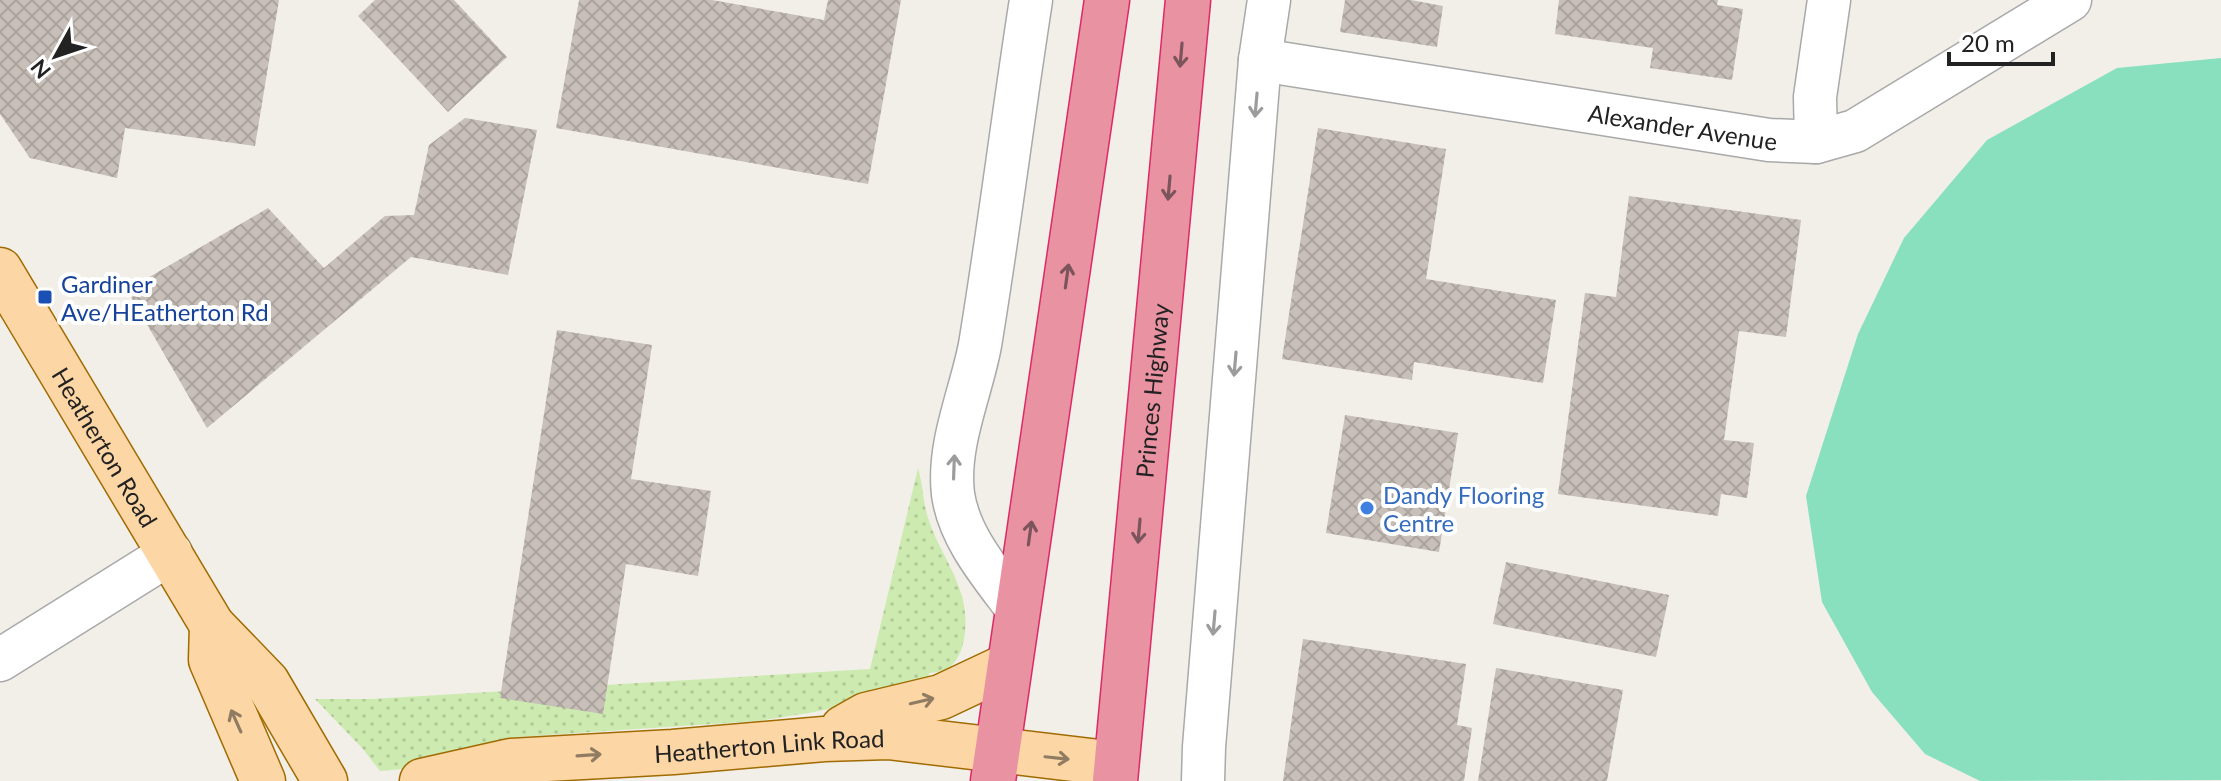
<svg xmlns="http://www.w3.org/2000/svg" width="2221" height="781" viewBox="0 0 2221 781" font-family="Lato,sans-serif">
  <defs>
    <pattern id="grass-dots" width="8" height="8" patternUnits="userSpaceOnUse" patternTransform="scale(2)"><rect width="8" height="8" fill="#cdebb0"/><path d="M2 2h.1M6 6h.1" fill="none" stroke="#b0c997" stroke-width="1.8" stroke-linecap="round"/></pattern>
    <pattern id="building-cross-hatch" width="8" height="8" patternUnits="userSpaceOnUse" patternTransform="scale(2)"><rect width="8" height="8" fill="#c7bfb8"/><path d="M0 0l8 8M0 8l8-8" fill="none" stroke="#aba49e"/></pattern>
  </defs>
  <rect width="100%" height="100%" fill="#f2efe9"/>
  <path fill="url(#grass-dots)" d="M 918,468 C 923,485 923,502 928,518 C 936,544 953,567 961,593 C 968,613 968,650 952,665 C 945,672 937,672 929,673 L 930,688 L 809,713 L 757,721 L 517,737 L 468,747 L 441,756 L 415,768 L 380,771 L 362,748 L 315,699 L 372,699 L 870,669 Z"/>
  <path fill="#88e0be" d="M 2221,58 L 2221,780 L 1980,781 L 1925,754 L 1872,692 L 1822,602 L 1806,496 L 1858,334 L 1904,238 L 1987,140 L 2117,68 Z"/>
  <path fill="url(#building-cross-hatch)" d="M 0,0 L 279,0 L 255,146 L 125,128 L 117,178 L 30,158 L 0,114 Z
    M 375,0 L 454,0 L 507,57 L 448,112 L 358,16 Z
    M 579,0 L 712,0 L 824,20 L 828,0 L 901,0 L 868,184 L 556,128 Z
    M 1345,0 L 1411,0 L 1443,6 L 1437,47 L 1340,32 Z
    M 1559,0 L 1718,0 L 1717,5 L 1743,9 L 1732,80 L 1650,68 L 1653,48 L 1555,34 Z
    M 465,118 L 537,130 L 508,275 L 411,257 L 207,428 L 127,290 L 268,208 L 324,268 L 385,216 L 414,215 L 429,145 Z
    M 1318,128 L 1446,149 L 1426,279 L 1556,300 L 1543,383 L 1414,362 L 1412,380 L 1282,359 Z
    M 1629,196 L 1801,220 L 1786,337 L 1739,331 L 1724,440 L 1754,443 L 1747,498 L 1721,494 L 1718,516 L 1558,494 L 1585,293 L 1616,297 Z
    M 557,330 L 652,345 L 631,479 L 711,491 L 698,576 L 626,564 L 603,714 L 500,698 Z
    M 1345,415 L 1458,433 L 1439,552 L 1326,533 Z
    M 1506,562 L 1669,595 L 1656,657 L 1493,624 Z
    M 1303,639 L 1466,664 L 1457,725 L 1472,728 L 1464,781 L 1283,781 Z
    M 1496,668 L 1623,690 L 1607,781 L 1478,781 Z"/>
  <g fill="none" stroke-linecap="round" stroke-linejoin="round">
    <g stroke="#a9a9a9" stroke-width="45">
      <g id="street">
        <path id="s1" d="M 1260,60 L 1769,140 L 1816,142 L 1855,131 L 2070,0"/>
        <path d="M 1816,142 L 1815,97 L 1829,0"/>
        <path d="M 1018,610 C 993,576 959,538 953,494 C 947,444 971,393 980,345 C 999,230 1013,115 1031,0"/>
        <path d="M 0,660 L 171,553"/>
        <path d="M 1203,781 L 1204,747 L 1260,60 L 1269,0"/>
      </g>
    </g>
    <g stroke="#a06b00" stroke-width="47">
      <g id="primary">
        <path id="s2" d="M 0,270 L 212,625 L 267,682 L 325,781"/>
        <path d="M 212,625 L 211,660 L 263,781"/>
        <path d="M 843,728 L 866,715 L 941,697 L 1009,665"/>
        <path id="s3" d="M 422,781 L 511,761 L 673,752 L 824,739 L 888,737 L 1116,764"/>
      </g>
    </g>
    <g stroke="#dc2a67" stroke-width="47">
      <g id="highway">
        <path d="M 993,781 L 1107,0"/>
        <path id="s4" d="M 1115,781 L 1188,0"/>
      </g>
    </g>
    <use href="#street" stroke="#fff" stroke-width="42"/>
    <use href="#primary" stroke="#fcd6a4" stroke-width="44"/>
    <use href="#highway" stroke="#e892a2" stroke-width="44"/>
  </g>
  <defs><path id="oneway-shaft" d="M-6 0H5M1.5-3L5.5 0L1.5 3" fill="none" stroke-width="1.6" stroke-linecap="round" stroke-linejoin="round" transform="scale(2)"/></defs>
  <g stroke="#7b545c">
    <use href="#oneway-shaft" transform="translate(1181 55) rotate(95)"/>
    <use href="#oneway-shaft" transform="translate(1169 188) rotate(95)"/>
    <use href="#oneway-shaft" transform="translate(1067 276) rotate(-82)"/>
    <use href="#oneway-shaft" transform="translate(1139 531) rotate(95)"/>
    <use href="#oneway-shaft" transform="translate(1030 533) rotate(-82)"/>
  </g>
  <g stroke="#9c9c9c">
    <use href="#oneway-shaft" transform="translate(1256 105) rotate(95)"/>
    <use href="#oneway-shaft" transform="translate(1235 364) rotate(95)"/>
    <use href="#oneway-shaft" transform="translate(954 467) rotate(-88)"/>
    <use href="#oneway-shaft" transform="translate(1214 623) rotate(95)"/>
  </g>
  <g stroke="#8f7c63">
    <use href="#oneway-shaft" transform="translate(922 701) rotate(-13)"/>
    <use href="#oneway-shaft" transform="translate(236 721) rotate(-114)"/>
    <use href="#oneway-shaft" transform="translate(589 755) rotate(-4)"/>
    <use href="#oneway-shaft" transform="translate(1057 758) rotate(6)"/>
  </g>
  <rect fill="#1a4fb4" stroke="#fff" stroke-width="3" x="37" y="289" width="16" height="16" rx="4"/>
  <circle fill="#3f7fe0" stroke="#fff" stroke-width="3" cx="1367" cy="508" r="8"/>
  <g text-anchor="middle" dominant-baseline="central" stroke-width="8" stroke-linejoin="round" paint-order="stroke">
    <g font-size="24" fill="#222" stroke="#fff">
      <text stroke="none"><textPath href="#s1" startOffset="428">Alexander Avenue</textPath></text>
      <text stroke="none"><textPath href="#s4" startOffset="392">Princes Highway</textPath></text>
      <text stroke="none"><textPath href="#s2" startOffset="206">Heatherton Road</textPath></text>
      <text stroke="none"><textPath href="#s3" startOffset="350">Heatherton Link Road</textPath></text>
    </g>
    <g font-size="24" fill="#164399" stroke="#fff" text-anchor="start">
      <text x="61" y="283">Gardiner<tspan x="61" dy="28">Ave/HEatherton Rd</tspan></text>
    </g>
    <g font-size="24" fill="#366cbe" stroke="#fff" text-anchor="start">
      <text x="1383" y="494">Dandy Flooring<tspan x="1383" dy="28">Centre</tspan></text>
    </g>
  </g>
  <g transform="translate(56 56) rotate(230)" stroke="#ffffff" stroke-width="6" paint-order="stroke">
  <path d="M0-6L14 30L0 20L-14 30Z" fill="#222222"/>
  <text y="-12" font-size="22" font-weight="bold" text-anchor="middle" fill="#222222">N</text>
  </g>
  <path d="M1949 52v12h104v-12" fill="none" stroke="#222222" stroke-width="4"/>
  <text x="1961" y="52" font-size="24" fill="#222222" stroke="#ffffff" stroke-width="6" paint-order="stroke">20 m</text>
</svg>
